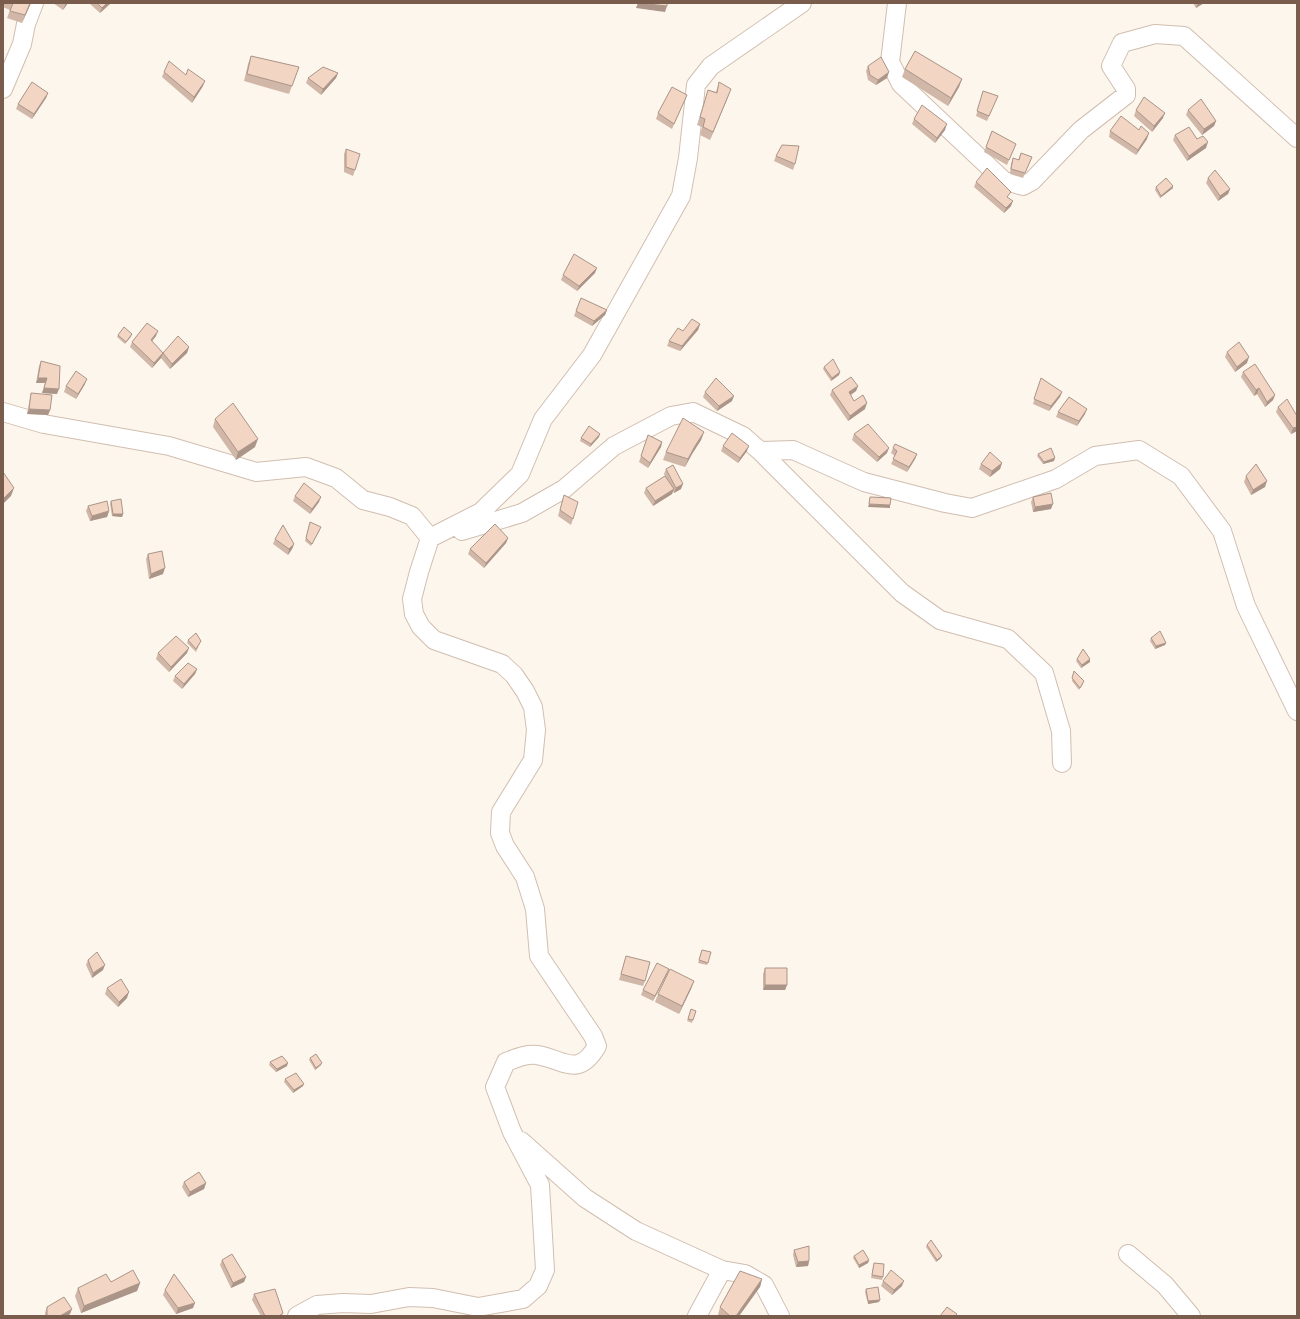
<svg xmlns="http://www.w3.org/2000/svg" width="1300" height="1319" viewBox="0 0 1300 1319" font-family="Roboto,sans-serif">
  <rect width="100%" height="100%" fill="#fdf6ec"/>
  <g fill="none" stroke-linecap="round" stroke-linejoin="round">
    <g stroke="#d1beb0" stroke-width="20">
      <path id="minor" d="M 897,3 L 890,62 L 901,84 L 1003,180 L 1023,186 L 1032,181 L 1081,130 L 1126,95 L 1126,89 L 1111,66 L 1122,43 L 1155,34 L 1184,36 L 1297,138
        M 3,89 L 22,44 L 26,24 L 34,3
        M 3,412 L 44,424 L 169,446 L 256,472 L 306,467 L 336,478 L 363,500 L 390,507 L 412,516 L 430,538
        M 760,451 L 793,450 L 864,482 L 945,503 L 972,508 L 1056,479 L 1095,456 L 1139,450 L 1181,476 L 1222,531 L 1246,606 L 1297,711
        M 462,531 L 522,513 L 564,489 L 614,446 L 671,416 L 693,412 L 743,436 L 760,451 L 902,593 L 940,620 L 1008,639 L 1044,673 L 1061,731 L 1062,763
        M 521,1141 L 585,1198 L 636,1231 L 722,1270 L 745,1274 L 764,1285 L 780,1316
        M 1128,1254 L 1165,1285 L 1191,1316
        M 297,1316 L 317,1305 L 343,1303 L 371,1304 L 409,1297 L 433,1298 L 478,1307 L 523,1299 L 538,1286 L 545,1270 L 540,1185 L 512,1132 L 495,1087 L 506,1062 C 517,1058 525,1054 537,1055 C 563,1059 578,1079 597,1046 L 593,1036 L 539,956 L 535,909 L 525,877 L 505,846 L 500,833 L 501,812 L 533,760 L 536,730 L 533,707 L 525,691 L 514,675 L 502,664 L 434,640 L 421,627 L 414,614 L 412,599 L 419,572 L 430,538 L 481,512 L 520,474 L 543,419 L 592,355 L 681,196 L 688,158 L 696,85 L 711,66 L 802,3
        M 697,1316 L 722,1270"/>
    </g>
    <use href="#minor" stroke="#fff" stroke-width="18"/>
  </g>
  <path fill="#d1b7a8" d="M 3,3 L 31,3 L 22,23 L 7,18 L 10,10 L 3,7 Z
    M 53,3 L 68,3 L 63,10 Z
    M 89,3 L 111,3 L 100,13 Z
    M 1193,3 L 1204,3 L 1196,8 Z
    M 251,56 L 299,67 L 289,94 L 244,81 L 248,64 Z
    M 868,66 L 887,78 L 876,85 L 868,80 L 866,71 Z
    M 905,69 L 962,79 L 959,87 L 948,106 L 902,77 Z
    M 164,72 L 186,75 L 203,86 L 192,103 L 162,77 Z
    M 338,73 L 336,78 L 321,95 L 306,83 L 308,78 Z
    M 719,82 L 728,97 L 710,140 L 700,135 L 702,127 L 697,125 L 708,90 L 716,92 Z
    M 983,91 L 998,96 L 987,121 L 976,116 Z
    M 48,93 L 46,98 L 32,119 L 16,109 L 18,104 Z
    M 687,95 L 672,129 L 656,119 L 658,113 Z
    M 1136,110 L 1163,118 L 1152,132 L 1134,116 Z
    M 1188,110 L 1216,121 L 1214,126 L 1202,135 L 1186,115 Z
    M 914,119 L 945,130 L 935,143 L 912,124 Z
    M 992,131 L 1016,144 L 1007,165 L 984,152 Z
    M 1110,131 L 1147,139 L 1136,155 L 1109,137 Z
    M 1175,135 L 1197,139 L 1206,148 L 1187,161 L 1173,140 Z
    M 346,149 L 355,170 L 353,176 L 344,172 L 344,154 Z
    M 1021,153 L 1032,157 L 1023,178 L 1010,174 L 1011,164 L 1013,158 L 1018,160 Z
    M 776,156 L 795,164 L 793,170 L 774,161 Z
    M 1208,178 L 1230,189 L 1228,194 L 1218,201 L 1206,183 Z
    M 976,182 L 1011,206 L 1004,213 L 974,187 Z
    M 1156,187 L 1173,188 L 1160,198 L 1155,190 Z
    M 595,273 L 577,291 L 561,280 L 563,275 Z
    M 581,298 L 607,310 L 605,315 L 592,326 L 574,316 Z
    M 700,324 L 698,330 L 680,351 L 667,346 L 669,341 L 683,331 Z
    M 132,334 L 131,337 L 125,344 L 117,337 L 118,335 Z
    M 156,336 L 152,341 L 163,353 L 189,347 L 187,353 L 170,369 L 161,358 L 152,368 L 130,347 L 132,342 Z
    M 1227,352 L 1247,363 L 1235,372 L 1225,357 Z
    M 41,361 L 57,394 L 42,393 L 45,383 L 36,383 L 39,366 Z
    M 824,367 L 840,372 L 839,375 L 831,381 L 823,369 Z
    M 1243,372 L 1275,395 L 1273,400 L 1265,407 L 1257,394 L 1254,396 L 1241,377 Z
    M 1041,378 L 1062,392 L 1060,397 L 1049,411 L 1033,404 Z
    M 85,384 L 76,399 L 64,392 L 66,386 Z
    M 858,386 L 856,391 L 851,395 L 854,401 L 865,409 L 848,421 L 830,395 L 832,390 Z
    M 705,392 L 732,401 L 717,411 L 703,397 Z
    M 31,393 L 50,410 L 48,415 L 27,414 L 30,398 Z
    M 1278,407 L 1297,416 L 1297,431 L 1291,434 L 1276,412 Z
    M 1058,412 L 1085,414 L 1077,426 L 1056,417 Z
    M 215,419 L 255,447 L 236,460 L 213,427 Z
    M 704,432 L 701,440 L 692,454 L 685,467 L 663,460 L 666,452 Z
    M 854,434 L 887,453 L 877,462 L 852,440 Z
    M 648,435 L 662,442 L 661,447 L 648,468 L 639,462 Z
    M 599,437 L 590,447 L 580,441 L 581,438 Z
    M 723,446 L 747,451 L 738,463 L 721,451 Z
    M 893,448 L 917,454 L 915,459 L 907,472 L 891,464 L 895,456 L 891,453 Z
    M 1038,454 L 1054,461 L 1043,464 L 1037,456 Z
    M 1002,463 L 1000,469 L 990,477 L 979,469 L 981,464 Z
    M 666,469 L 681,489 L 674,493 L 673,491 L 672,494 L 653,506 L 644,493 L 646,488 L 665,476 L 664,474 Z
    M 1246,476 L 1265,487 L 1251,495 L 1244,482 Z
    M 564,495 L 573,519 L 571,525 L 558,516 Z
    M 295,496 L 319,502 L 310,514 L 293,501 Z
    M 1033,497 L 1051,509 L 1033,512 L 1031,502 Z
    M 111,501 L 123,514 L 122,517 L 112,516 L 110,504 Z
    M 88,506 L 109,511 L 107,517 L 90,521 L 86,511 Z
    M 310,522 L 320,530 L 311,546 L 305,541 Z
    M 508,538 L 506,543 L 484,568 L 468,554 L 470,549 Z
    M 275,539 L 294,544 L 292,549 L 288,555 L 273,544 Z
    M 148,554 L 163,574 L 149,579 L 146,559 Z
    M 1151,638 L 1166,643 L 1165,645 L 1155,649 L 1150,641 Z
    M 188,640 L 201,641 L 196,652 L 187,643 Z
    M 158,653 L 187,653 L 169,672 L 156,659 Z
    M 1077,659 L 1090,659 L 1090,662 L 1081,668 L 1076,661 Z
    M 197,669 L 195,674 L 182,689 L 173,681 L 175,676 Z
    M 1074,671 L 1083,684 L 1079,690 L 1072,681 Z
    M 702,950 L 708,963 L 707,965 L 698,963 Z
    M 626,956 L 645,981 L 643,986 L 619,980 Z
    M 88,960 L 103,970 L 92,978 L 86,965 Z
    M 765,968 L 787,985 L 785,990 L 763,990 L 763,974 Z
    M 667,974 L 653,1001 L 641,995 L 643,990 Z
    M 694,981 L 691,989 L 679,1014 L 655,1002 L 658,994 Z
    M 107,988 L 127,998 L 118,1007 L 105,994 Z
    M 691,1009 L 696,1011 L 692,1023 L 687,1021 Z
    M 310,1058 L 321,1065 L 315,1070 L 309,1060 Z
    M 270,1062 L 287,1066 L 276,1072 L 269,1065 Z
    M 285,1079 L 303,1086 L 293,1093 L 284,1082 Z
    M 184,1182 L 206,1183 L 204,1189 L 188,1197 L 182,1187 Z
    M 927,1245 L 941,1258 L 936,1262 L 926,1247 Z
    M 794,1250 L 809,1261 L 808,1266 L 796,1267 L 793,1255 Z
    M 854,1256 L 869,1260 L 868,1263 L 859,1268 L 853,1258 Z
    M 222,1260 L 246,1277 L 244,1282 L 231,1288 L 220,1265 Z
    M 874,1263 L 883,1277 L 882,1280 L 871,1278 Z
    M 762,1279 L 760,1287 L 739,1316 L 718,1316 L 718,1315 L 720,1307 Z
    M 883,1281 L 902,1286 L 892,1295 L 881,1286 Z
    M 111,1282 L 140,1283 L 137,1291 L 81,1313 L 75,1296 L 78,1288 Z
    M 866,1289 L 879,1302 L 868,1304 L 865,1292 Z
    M 165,1290 L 193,1308 L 176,1314 L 163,1295 Z
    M 254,1294 L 283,1313 L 282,1316 L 261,1316 L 252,1300 Z
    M 47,1307 L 70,1314 L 67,1316 L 45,1316 L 45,1313 Z"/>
  <path fill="#aa9588" d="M 30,3 L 31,3 L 22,23 L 25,15 Z
    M 67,3 L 68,3 L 63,10 L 65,5 Z
    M 107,3 L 111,3 L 100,13 L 102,8 Z
    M 638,3 L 667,6 L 665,12 L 636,8 Z
    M 1200,3 L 1204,3 L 1196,8 L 1197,5 Z
    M 889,72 L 887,78 L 876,85 L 878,80 Z
    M 338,73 L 336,78 L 321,95 L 323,89 Z
    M 962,79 L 959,87 L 948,106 L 951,98 Z
    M 205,81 L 203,86 L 192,103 L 194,97 Z
    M 731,89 L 728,97 L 710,140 L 713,132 Z
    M 48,93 L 46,98 L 32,119 L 34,114 Z
    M 1165,113 L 1163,118 L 1152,132 L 1154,126 Z
    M 1216,121 L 1214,126 L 1202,135 L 1204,129 Z
    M 947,124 L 945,130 L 935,143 L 937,138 Z
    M 1149,133 L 1147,139 L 1136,155 L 1138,150 Z
    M 1208,142 L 1206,148 L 1187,161 L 1189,156 Z
    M 1173,186 L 1173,188 L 1160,198 L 1161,196 Z
    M 1230,189 L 1228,194 L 1218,201 L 1220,196 Z
    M 1013,201 L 1011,206 L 1004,213 L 1006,208 Z
    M 597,268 L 595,273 L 577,291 L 579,286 Z
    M 607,310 L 605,315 L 592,326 L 594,321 Z
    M 700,324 L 698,330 L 680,351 L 682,346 Z
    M 158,331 L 156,336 L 149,345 L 151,340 Z
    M 189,347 L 187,353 L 170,369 L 172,364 Z
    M 163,353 L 161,358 L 152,368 L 154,363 Z
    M 1249,357 L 1247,363 L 1235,372 L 1237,367 Z
    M 840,372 L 839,375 L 831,381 L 832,378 Z
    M 38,378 L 47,378 L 45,383 L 36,383 Z
    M 87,379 L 85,384 L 76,399 L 78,394 Z
    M 858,386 L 856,391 L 847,397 L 849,392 Z
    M 44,388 L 59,389 L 57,394 L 42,393 Z
    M 1259,388 L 1257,394 L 1254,396 L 1256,390 Z
    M 1062,392 L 1060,397 L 1049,411 L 1051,406 Z
    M 1275,395 L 1273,400 L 1265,407 L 1267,402 Z
    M 734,396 L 732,401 L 717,411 L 719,406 Z
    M 867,403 L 865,409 L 848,421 L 850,416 Z
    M 29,409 L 50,410 L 48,415 L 27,414 Z
    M 1087,409 L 1085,414 L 1077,426 L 1079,421 Z
    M 1297,427 L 1297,431 L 1291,434 L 1293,428 Z
    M 704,432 L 701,440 L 692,454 L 685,467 L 688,459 L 695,446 Z
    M 600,434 L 599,437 L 590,447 L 591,444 Z
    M 258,439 L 255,447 L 236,460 L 238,452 Z
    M 662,442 L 661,447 L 648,468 L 650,463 Z
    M 749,446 L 747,451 L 738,463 L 740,458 Z
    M 889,448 L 887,453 L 877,462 L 879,457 Z
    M 917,454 L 915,459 L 907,472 L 909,467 Z
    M 1055,458 L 1054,461 L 1043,464 L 1044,462 Z
    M 1002,463 L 1000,469 L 990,477 L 992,471 Z
    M 1267,481 L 1265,487 L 1251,495 L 1253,490 Z
    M 683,484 L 681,489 L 674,493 L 676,488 Z
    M 14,488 L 11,496 L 3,504 L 3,499 Z
    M 674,489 L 672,494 L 653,506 L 655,501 Z
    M 321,497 L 319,502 L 310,514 L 312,509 Z
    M 869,504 L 890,505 L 890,508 L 868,507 Z
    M 1053,504 L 1051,509 L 1033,512 L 1035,507 Z
    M 109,511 L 107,517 L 90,521 L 92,516 Z
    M 113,514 L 123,514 L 122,517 L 112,516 Z
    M 508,538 L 506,543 L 484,568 L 486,563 Z
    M 294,544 L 292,549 L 288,555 L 289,549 Z
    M 165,568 L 163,574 L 149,579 L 151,574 Z
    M 1166,643 L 1165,645 L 1155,649 L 1156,646 Z
    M 189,648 L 187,653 L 169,672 L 171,667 Z
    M 1090,659 L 1090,662 L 1081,668 L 1082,665 Z
    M 197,669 L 195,674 L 182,689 L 184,684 Z
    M 105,965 L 103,970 L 92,978 L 93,973 Z
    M 669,969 L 667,974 L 653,1001 L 655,996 Z
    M 694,981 L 691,989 L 679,1014 L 682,1006 Z
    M 765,985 L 787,985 L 785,990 L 763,990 Z
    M 129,992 L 127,998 L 118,1007 L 119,1002 Z
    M 288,1063 L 287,1066 L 276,1072 L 277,1069 Z
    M 322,1063 L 321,1065 L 315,1070 L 316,1068 Z
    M 304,1084 L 303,1086 L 293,1093 L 294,1090 Z
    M 206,1183 L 204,1189 L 188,1197 L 190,1192 Z
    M 942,1256 L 941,1258 L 936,1262 L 937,1260 Z
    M 869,1260 L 868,1263 L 859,1268 L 859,1265 Z
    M 809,1261 L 808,1266 L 796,1267 L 798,1262 Z
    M 246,1277 L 244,1282 L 231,1288 L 233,1283 Z
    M 762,1279 L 760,1287 L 739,1316 L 736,1316 Z
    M 904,1281 L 902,1286 L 892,1295 L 894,1290 Z
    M 140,1283 L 137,1291 L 81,1313 L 84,1306 Z
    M 880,1300 L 879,1302 L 868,1304 L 868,1301 Z
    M 195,1303 L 193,1308 L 176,1314 L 178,1308 Z
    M 72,1309 L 70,1314 L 67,1316 L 60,1316 Z"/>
  <path fill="#f3d5c3" stroke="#aa9588" d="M 13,3 L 30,3 L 25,15 L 10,11 Z
    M 97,3 L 107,3 L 102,8 Z
    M 638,3 L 667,3 L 667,6 Z
    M 915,51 L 962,79 L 951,98 L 905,69 Z
    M 251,56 L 299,67 L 292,86 L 247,74 Z
    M 881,57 L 889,72 L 878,80 L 870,75 L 868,66 Z
    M 169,61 L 186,75 L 188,69 L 205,81 L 194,97 L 164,72 Z
    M 323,67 L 338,73 L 323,89 L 308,78 Z
    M 32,82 L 48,93 L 34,114 L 18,104 Z
    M 719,82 L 731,89 L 713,132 L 703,127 L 705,119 L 700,117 L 708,90 L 717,93 Z
    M 672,87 L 687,95 L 674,124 L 658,113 Z
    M 983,91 L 998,96 L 989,116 L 977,111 Z
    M 1144,97 L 1165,113 L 1154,126 L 1136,110 Z
    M 1201,99 L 1216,121 L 1204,129 L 1188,110 Z
    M 922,105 L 947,124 L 937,138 L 914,119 Z
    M 1121,116 L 1139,130 L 1141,126 L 1149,133 L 1138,150 L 1110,131 Z
    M 1189,127 L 1197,139 L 1203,136 L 1208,142 L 1189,156 L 1175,135 Z
    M 992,131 L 1016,144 L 1009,160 L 986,147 Z
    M 782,145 L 799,146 L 795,164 L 776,156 Z
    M 346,149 L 360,154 L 355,170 L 346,167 Z
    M 1021,153 L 1032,157 L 1025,173 L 1011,169 L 1013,158 L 1019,160 Z
    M 987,168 L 1011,192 L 1007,197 L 1013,201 L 1006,208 L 976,182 Z
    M 1215,170 L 1230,189 L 1220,196 L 1208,178 Z
    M 1166,178 L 1173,186 L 1161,196 L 1156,187 Z
    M 574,254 L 597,268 L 579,286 L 563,275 Z
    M 581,298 L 607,310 L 594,321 L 576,311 Z
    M 692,319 L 700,324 L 682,346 L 669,341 L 678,328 L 683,331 Z
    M 147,323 L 158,331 L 151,340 L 163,353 L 154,363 L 132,342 Z
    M 124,327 L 132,334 L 126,342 L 118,335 Z
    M 178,336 L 189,347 L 172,364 L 163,353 Z
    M 1239,342 L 1249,357 L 1237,367 L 1227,352 Z
    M 833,359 L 840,372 L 832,378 L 824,367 Z
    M 41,361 L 60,366 L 59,389 L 44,388 L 47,378 L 38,378 Z
    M 1255,364 L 1275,395 L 1267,402 L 1259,388 L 1256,390 L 1243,372 Z
    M 76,371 L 87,379 L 78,394 L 66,386 Z
    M 851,377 L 858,386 L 849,392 L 854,401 L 863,395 L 867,403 L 850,416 L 832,390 Z
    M 716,378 L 734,396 L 719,406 L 705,392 Z
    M 1041,378 L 1062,392 L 1051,406 L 1034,399 Z
    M 31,393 L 52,395 L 50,410 L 29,409 Z
    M 1069,397 L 1087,409 L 1079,421 L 1058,412 Z
    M 1287,399 L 1297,416 L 1297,427 L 1293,428 L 1278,407 Z
    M 233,403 L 258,439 L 238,452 L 215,419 Z
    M 683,418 L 704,432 L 695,446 L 688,459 L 666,452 Z
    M 868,424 L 889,448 L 879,457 L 854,434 Z
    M 589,426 L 600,434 L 591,444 L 581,438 Z
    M 732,433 L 749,446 L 740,458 L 723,446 Z
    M 648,435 L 662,442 L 650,463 L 641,456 Z
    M 895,444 L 917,454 L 909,467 L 893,459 L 897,451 L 893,448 Z
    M 1051,448 L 1055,458 L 1044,462 L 1038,454 Z
    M 990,452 L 1002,463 L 992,471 L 981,464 Z
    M 1256,464 L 1267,481 L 1253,490 L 1246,476 Z
    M 673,465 L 683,484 L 676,488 L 666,469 Z
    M 3,472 L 14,488 L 3,499 Z
    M 665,476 L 674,489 L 655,501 L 646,488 Z
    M 304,483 L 321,497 L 312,509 L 295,496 Z
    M 1051,493 L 1053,504 L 1035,507 L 1033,497 Z
    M 564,495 L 578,502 L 573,519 L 560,510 Z
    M 870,497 L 891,498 L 890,505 L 869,504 Z
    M 121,499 L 123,514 L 113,514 L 111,501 Z
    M 107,501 L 109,511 L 92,516 L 88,506 Z
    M 310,522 L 321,527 L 312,544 L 306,538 Z
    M 495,524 L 508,538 L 486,563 L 470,549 Z
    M 283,525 L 294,544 L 289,549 L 275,539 Z
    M 162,551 L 165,568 L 151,574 L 148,554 Z
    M 1160,631 L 1166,643 L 1156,646 L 1151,638 Z
    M 196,633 L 201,641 L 196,649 L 188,640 Z
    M 176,636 L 189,648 L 171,667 L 158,653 Z
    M 1083,649 L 1090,659 L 1082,665 L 1077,659 Z
    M 188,663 L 197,669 L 184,684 L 175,676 Z
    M 1074,671 L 1084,681 L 1080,688 L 1072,678 Z
    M 702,950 L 711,952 L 708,963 L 699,960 Z
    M 97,952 L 105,965 L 93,973 L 88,960 Z
    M 626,956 L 650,962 L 645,981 L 621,974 Z
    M 657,963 L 669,969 L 655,996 L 643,990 Z
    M 765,968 L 787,968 L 787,985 L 765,985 Z
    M 670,969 L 694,981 L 682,1006 L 658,994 Z
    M 121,979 L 129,992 L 119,1002 L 107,988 Z
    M 691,1009 L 696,1011 L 693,1020 L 688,1019 Z
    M 316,1054 L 322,1063 L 316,1068 L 310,1058 Z
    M 282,1056 L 288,1063 L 277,1069 L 270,1062 Z
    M 296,1073 L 304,1084 L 294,1090 L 285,1079 Z
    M 199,1172 L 206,1183 L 190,1192 L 184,1182 Z
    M 931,1240 L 942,1256 L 937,1260 L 927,1245 Z
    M 809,1246 L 809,1261 L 798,1262 L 794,1250 Z
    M 863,1250 L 869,1260 L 859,1265 L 854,1256 Z
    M 232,1254 L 246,1277 L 233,1283 L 222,1260 Z
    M 874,1263 L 884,1264 L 883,1277 L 872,1275 Z
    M 133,1270 L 140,1283 L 84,1306 L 78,1288 L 106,1274 L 111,1282 Z
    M 891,1270 L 904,1281 L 894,1290 L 883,1281 Z
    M 740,1271 L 762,1279 L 736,1316 L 730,1316 L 720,1307 Z
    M 174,1274 L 195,1303 L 178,1308 L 165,1290 Z
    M 878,1287 L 880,1300 L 868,1301 L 866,1289 Z
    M 275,1289 L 283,1313 L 279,1316 L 265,1316 L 254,1294 Z
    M 64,1297 L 72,1309 L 60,1316 L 47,1316 L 47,1307 Z
    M 947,1307 L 957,1314 L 955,1316 L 940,1316 Z"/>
  <rect width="1300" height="1319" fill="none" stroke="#7a5c4d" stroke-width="8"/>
</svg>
